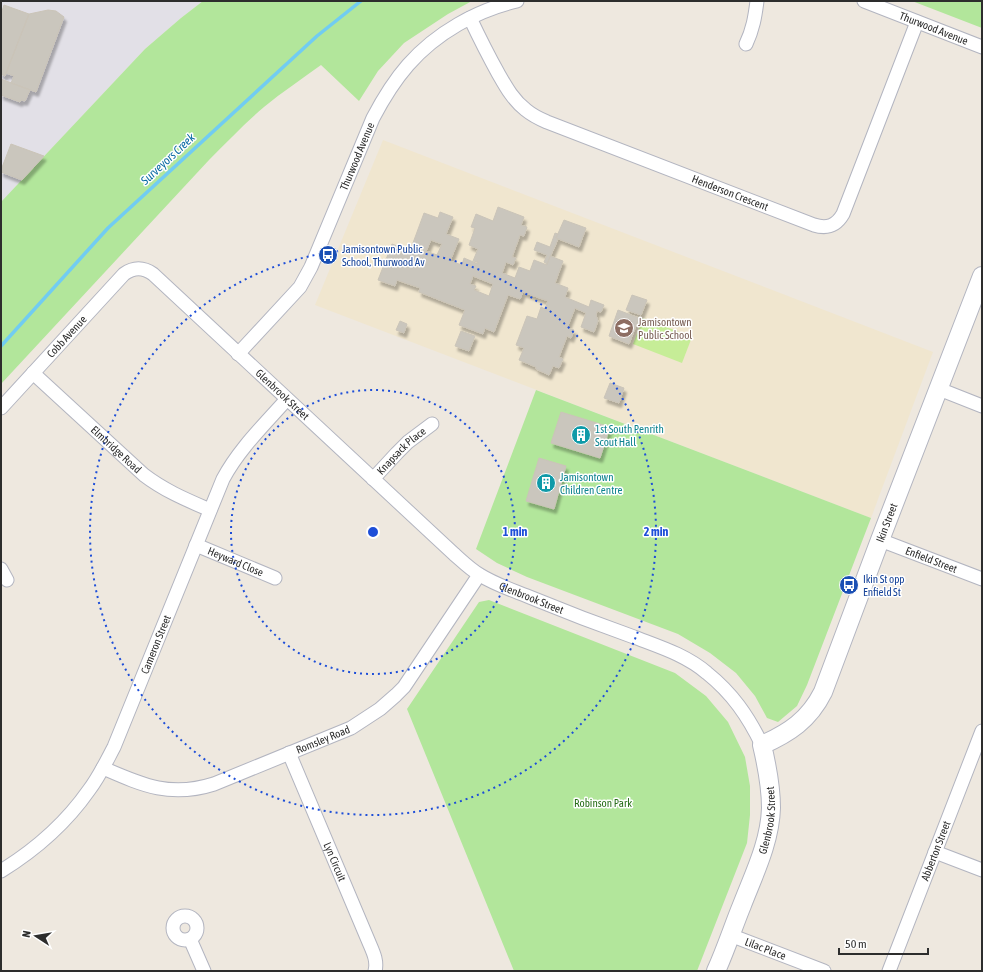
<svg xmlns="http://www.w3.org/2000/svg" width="983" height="972" viewBox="0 0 983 972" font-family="'Asap Condensed',sans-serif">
  <defs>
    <filter id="shadow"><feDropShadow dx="2.5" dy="4.5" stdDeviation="1" flood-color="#0004"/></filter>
  </defs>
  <rect width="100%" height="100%" fill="#eee8df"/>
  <path fill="#e2e0e7" d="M 1,1 L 203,1 L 181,18 L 145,49 L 1,202 Z"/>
  <path fill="#f0e6cf" d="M 383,140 L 933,352 L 871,518 L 315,305 Z"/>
  <path fill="#b2e69b" d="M 203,1 L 472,1 L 448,14 L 404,43 L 378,71 L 359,101 L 321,65 C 302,79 282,92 264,107 C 245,123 227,142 209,160 L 1,384 L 1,202 L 145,49 L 181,18 Z
    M 912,1 L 982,1 L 982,28 Z
    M 536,390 L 871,518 L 807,685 L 797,706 L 778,722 L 767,718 L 755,696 L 736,673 L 710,653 L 678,634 L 527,577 L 497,563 L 476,549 Z
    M 489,600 L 675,673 L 706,696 L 728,722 L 745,757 L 750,786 L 750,815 L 747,843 L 697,971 L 514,971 L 407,709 L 479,602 Z"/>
  <path fill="#c6ed97" d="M 643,318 L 692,337 L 682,363 L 633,344 Z"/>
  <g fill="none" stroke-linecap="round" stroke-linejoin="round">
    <path stroke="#71ccf2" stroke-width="3.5" d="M 1,346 L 108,228 L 317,36 L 361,1"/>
  </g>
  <path fill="#cac6bd" stroke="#cac4b8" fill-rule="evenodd" filter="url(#shadow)" d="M 4,5 L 29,14 L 5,76 L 1,74 L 1,14 Z
    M 48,10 L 56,11 L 64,17 L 36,92 L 11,83 L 14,76 L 6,73 L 29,14 Z
    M 1,79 L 30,90 L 25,101 L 21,100 L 20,102 L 1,95 Z
    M 11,144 L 44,156 L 22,180 L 1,172 L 1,170 Z
    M 498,207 L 524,217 L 521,225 L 527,227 L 524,236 L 520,235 L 512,257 L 516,258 L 513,265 L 506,262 L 502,273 L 515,278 L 519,267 L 530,271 L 534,260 L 547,265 L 550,256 L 563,261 L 555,283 L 568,288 L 565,297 L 589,307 L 591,300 L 604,305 L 601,312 L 597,311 L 596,315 L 598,321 L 594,332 L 581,327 L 586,313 L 575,308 L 567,328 L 574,330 L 571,338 L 567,336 L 559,357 L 563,359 L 559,368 L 553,366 L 549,375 L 536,369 L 536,367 L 519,360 L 524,348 L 516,345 L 527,316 L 537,319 L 541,307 L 545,309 L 548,301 L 523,292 L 520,299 L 508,295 L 494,332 L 485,328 L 483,334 L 459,325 L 465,310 L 419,292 L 420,288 L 397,280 L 395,286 L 378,280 L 392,244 L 410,251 L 424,213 L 438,218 L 440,212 L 453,217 L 446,234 L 459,239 L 450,261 L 462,265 L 464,258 L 478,264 L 478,262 L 473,261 L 478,249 L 469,245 L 475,228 L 471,227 L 476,214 L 493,221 ZM 431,240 L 442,244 L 437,255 L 426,251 ZM 473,276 L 493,284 L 489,296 L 474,290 L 476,286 L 470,284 Z
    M 564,220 L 586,228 L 579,247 L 556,238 Z
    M 555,233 L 558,234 L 556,238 L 558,239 L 547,264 L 544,262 L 547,255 L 534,250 L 537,242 L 550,247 Z
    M 632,295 L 647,300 L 641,315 L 626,310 Z
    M 618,310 L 639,318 L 629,344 L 609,336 Z
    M 400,321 L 407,324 L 404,333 L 396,330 Z
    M 461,331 L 475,336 L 469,351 L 455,346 Z
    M 610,383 L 624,388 L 619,403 L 604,398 Z
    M 561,412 L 610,427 L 600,458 L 551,443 Z
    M 539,458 L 566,466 L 554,509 L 526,501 Z"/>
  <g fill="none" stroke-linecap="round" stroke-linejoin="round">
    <g stroke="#b3b5c0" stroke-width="15">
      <g id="street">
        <path id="s1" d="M 864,1 L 982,47"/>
        <path id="s2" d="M 470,18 C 479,37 488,55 498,73 C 506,87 513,100 526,110 C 532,115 540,119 547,122 L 814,225 C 827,229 836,226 843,214 L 917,22"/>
        <path d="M 746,44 C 753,29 755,17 757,1"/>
        <path id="s3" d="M 238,354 L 300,287 L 311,267 L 373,118 C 383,99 394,81 408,65 C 436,33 477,10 517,1"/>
        <path id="s4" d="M 33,373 L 144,475 C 165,491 187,500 210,510"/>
        <path d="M 939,389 L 982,406"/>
        <path id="s5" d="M 1,408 L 124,274 C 134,267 143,267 153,274 L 454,554 C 462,561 470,569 480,575 C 496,585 515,591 532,598 C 566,612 600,625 634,637 C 660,647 686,655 707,673 C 732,693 748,716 762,745"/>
        <path id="s6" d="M 373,479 L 397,453 L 408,442 L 432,424"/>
        <path id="s7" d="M 880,540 L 982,579"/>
        <path id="s8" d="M 196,545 L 275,578"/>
        <path d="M 1,569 L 7,580"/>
        <path id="s9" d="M 289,753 L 368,940 C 372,950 378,960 375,971"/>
        <path id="s10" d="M 103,768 C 142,785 170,798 214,784 L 351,728 L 380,709 L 396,695 L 404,687 L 479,575"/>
        <path d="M 935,852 L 982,870"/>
        <path id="s11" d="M 1,871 C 35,850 66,823 89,790 C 99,777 106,762 114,747 L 223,479 C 239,449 264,425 287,399"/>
        <circle cx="185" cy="928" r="12"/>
        <path id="s12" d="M 730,935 L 824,971"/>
        <path d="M 190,939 L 204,971"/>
        <path id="s13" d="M 889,971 L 982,731"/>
      </g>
    </g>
    <g stroke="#b3b5c0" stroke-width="20">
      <g id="secondary">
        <path id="s14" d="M 716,971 C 726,949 733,927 742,905 C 754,874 770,842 771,808 C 771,786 767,766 762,745 C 789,733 809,720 823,692 L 880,540 L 982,276"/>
      </g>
    </g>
    <use href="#street" stroke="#fff" stroke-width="13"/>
    <use href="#secondary" stroke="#fff" stroke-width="18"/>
  </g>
  <g fill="none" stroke="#1d4ed8" stroke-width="2" stroke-dasharray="2 4">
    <circle cx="373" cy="532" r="142"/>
    <circle cx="373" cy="532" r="283"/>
  </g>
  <defs>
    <g id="bus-disc" transform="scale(1)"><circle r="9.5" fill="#1a4fb4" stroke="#fff"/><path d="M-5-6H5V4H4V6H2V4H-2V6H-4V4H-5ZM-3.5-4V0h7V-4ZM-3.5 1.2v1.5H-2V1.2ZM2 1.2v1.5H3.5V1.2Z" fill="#fff"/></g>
    <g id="school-disc" transform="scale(1)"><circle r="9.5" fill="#8d6e63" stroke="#fff"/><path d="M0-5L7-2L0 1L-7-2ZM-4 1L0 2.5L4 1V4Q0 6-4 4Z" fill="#fff"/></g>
    <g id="building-disc" transform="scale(1)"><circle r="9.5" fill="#0f9aa8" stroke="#fff"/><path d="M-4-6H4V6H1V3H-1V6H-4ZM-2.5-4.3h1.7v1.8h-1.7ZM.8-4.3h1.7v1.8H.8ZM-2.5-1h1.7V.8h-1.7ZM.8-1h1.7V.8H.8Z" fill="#fff"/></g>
  </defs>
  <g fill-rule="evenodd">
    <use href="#bus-disc" x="328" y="255"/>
    <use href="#school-disc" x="624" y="328"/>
    <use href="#building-disc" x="581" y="435"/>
    <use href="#building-disc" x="546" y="483"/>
    <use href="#bus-disc" x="849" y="585"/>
  </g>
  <g text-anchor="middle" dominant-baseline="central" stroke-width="3" stroke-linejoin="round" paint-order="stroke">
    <g font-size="11" fill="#2d2d2d" stroke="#fff">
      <text stroke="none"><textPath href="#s1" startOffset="75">Thurwood Avenue</textPath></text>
      <text stroke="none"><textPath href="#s3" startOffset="234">Thurwood Avenue</textPath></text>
      <text stroke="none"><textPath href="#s2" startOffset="329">Henderson Crescent</textPath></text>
      <text stroke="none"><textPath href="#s5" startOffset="97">Cobb Avenue</textPath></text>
      <text stroke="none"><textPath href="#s5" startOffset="390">Glenbrook Street</textPath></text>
      <text stroke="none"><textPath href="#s4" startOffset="113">Elmbridge Road</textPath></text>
      <text stroke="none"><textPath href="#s6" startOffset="40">Knapsack Place</textPath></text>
      <text stroke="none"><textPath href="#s14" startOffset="500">Ikin Street</textPath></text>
      <text stroke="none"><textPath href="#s7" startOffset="55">Enfield Street</textPath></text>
      <text stroke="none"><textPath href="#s8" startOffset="43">Heyward Close</textPath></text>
      <text stroke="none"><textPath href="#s5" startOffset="714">Glenbrook Street</textPath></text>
      <text stroke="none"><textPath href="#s11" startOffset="281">Cameron Street</textPath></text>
      <text stroke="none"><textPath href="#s10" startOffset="233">Romsley Road</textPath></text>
      <text stroke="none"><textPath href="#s14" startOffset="160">Glenbrook Street</textPath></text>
      <text stroke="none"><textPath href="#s13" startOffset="129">Abberton Street</textPath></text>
      <text stroke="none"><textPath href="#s9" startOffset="118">Lyn Circuit</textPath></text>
      <text stroke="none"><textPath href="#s12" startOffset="38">Lilac Place</textPath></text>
    </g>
    <g font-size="11" fill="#164399" stroke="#fff" text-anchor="start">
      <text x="342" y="249">Jamisontown Public<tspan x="342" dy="13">School, Thurwood Av</tspan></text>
      <text x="863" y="579">Ikin St opp<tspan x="863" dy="13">Enfield St</tspan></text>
    </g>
    <g font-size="11" fill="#785e54" stroke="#fff" text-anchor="start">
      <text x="638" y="322">Jamisontown<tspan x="638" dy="13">Public School</tspan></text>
    </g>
    <g font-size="11" fill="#0d838f" stroke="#fff" text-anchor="start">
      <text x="595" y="429">1st South Penrith<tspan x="595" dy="13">Scout Hall</tspan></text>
      <text x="560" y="477">Jamisontown<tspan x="560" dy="13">Children Centre</tspan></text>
    </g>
    <g font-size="11" fill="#286e19" stroke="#fff">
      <text x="603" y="803">Robinson Park</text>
    </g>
    <g font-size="12" font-style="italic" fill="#0a6ba3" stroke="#fff">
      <text transform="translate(168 159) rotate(-43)">Surveyors Creek</text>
    </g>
  </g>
  <circle cx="373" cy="532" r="6" fill="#1d4ed8" stroke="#fff" stroke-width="2"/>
  <g font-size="12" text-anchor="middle" font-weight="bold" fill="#1d4ed8" stroke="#fff" stroke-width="3" stroke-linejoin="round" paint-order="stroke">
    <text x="515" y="536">1 min</text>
    <text x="656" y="536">2 min</text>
  </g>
  <rect width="983" height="972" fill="none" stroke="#2d2d2d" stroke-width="4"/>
  <g transform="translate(36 936) rotate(282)" stroke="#ffffff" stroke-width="3" paint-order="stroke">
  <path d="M0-3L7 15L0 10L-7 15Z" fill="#2d2d2d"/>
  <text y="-6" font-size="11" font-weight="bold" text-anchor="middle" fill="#2d2d2d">N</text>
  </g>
  <path d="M839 948v6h89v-6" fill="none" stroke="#2d2d2d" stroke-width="2"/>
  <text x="845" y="948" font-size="12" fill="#2d2d2d" stroke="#ffffff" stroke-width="3" paint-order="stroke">50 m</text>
</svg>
